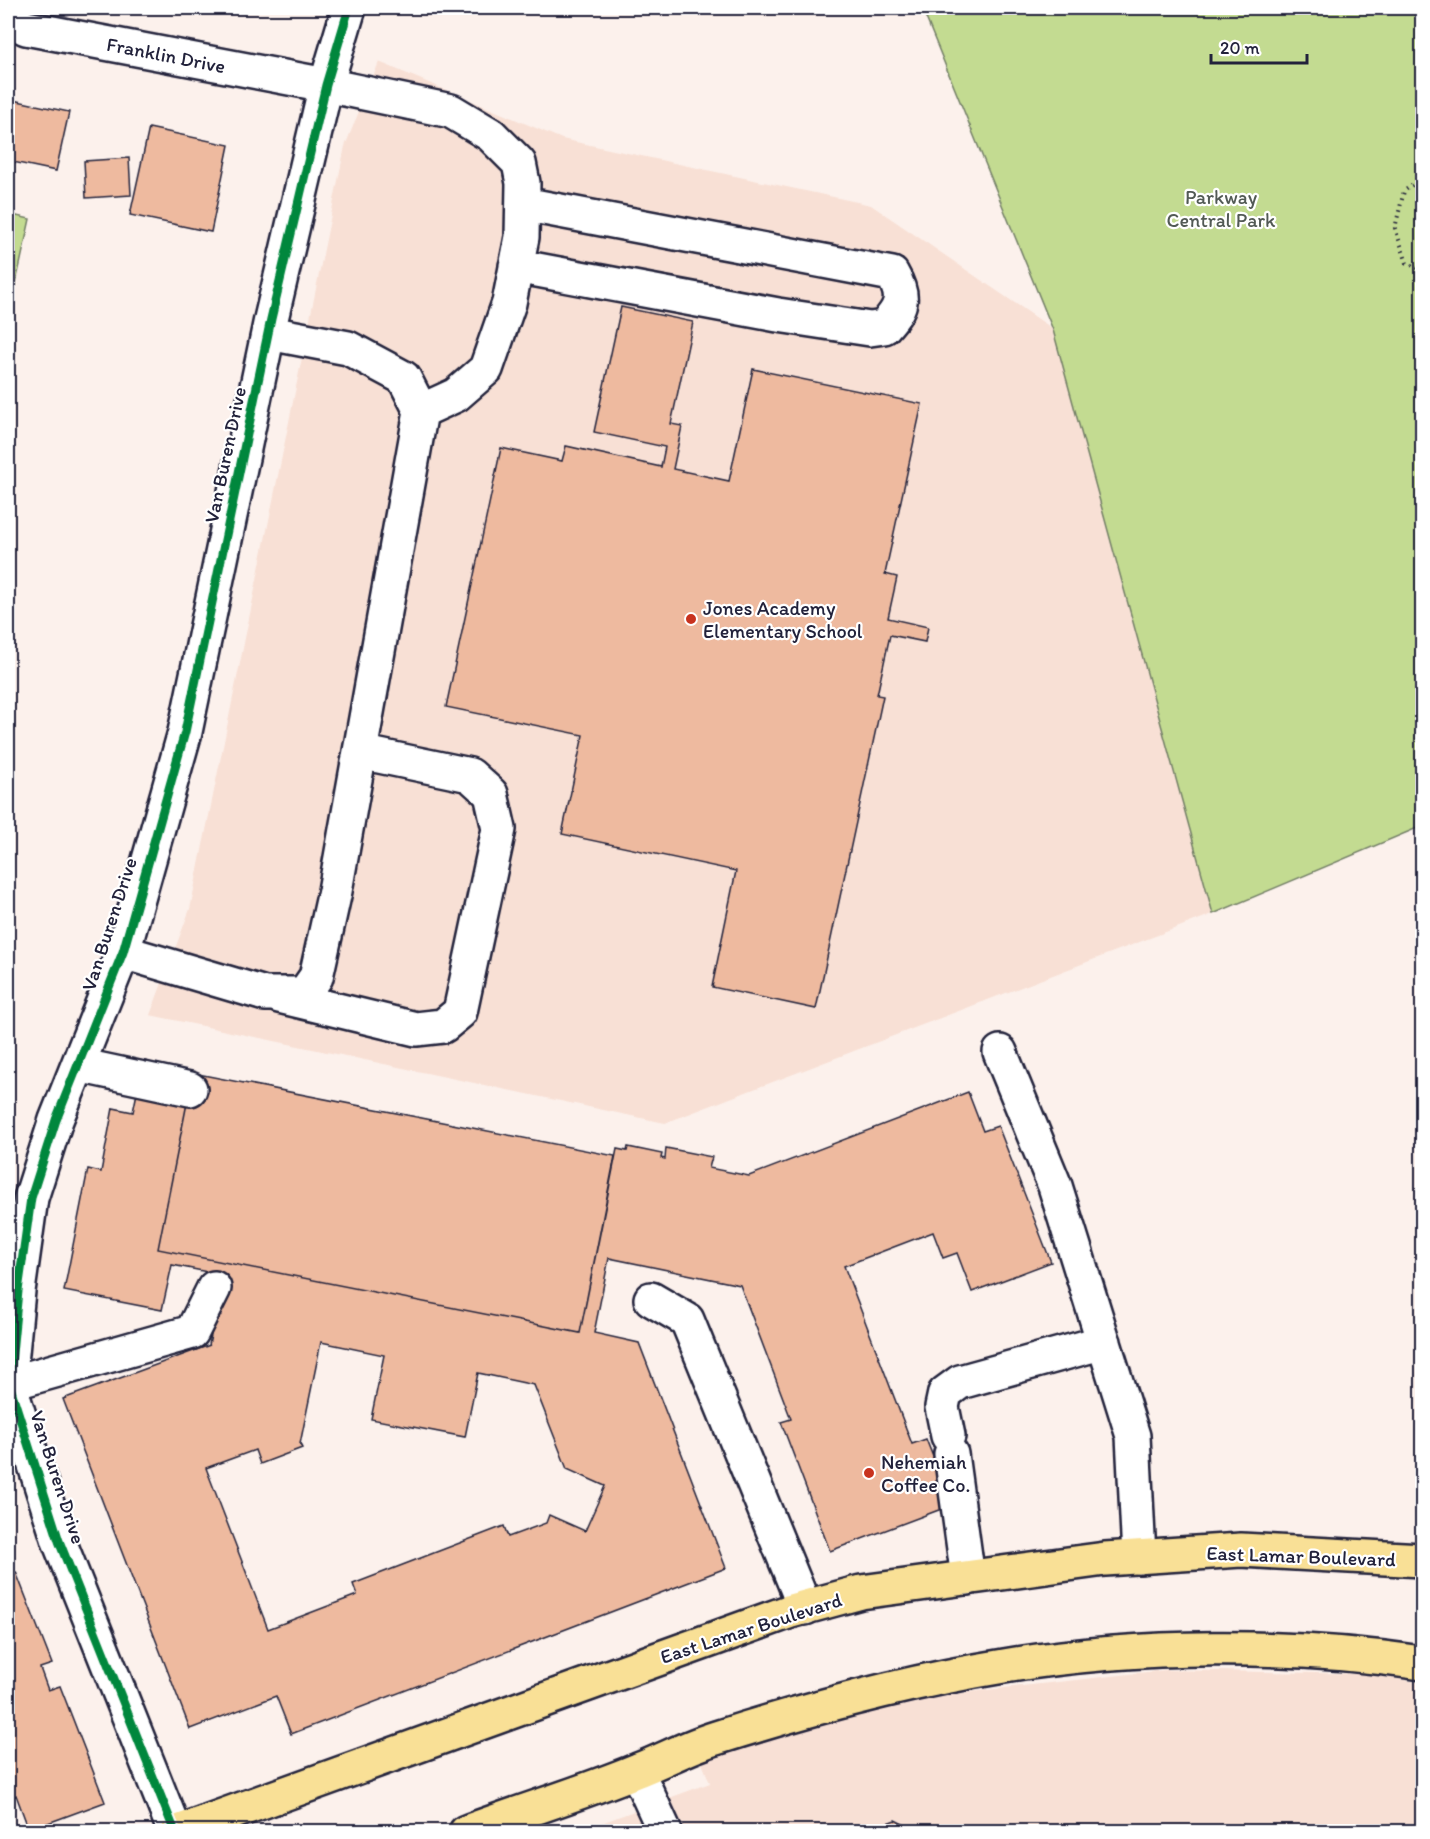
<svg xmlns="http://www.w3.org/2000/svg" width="1430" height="1839" viewBox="0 0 1430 1839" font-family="Itim,sans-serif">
  <rect width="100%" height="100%" fill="#fcf1ec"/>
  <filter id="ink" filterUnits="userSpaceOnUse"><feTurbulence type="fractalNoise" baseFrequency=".0167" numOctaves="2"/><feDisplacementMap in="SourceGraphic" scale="12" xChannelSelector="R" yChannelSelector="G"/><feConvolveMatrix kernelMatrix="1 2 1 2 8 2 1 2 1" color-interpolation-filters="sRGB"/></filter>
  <g filter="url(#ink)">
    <path fill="#f8e0d5" d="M 379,62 L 562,139 L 871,205 L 1053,329 L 1213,914 L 665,1123 L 150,1015 L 190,909 L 345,146 Z
      M 1165,1670 L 1369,1674 L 1422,1683 L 1422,1831 L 577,1832 L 710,1783 L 700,1758 L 915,1698 Z"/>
    <path fill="#c3db91" stroke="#727e66" stroke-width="1.5" d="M 922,8 L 1422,8 L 1422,826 L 1213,914 L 1053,330 Z
      M 8,214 L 30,219 L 8,319 Z"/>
    <path fill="#eeba9f" stroke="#22223b" stroke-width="1.5" fill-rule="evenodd" d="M 8,99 L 69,112 L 56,171 L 8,161 Z
      M 149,128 L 229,145 L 211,232 L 130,215 Z
      M 129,158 L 131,195 L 86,198 L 84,161 Z
      M 621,307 L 693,322 L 671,424 L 682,426 L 673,469 L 729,481 L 753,369 L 922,404 L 885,574 L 897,577 L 888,618 L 928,627 L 925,642 L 890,635 L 877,695 L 883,696 L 816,1009 L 712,987 L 736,871 L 562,834 L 583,735 L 446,707 L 501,448 L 562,461 L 566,446 L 661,467 L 665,447 L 594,432 Z
      M 193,1073 L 615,1156 L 580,1333 L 158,1249 Z
      M 968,1092 L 983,1131 L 998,1126 L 1051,1262 L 972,1292 L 957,1253 L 943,1258 L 933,1232 L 844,1266 L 912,1444 L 926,1439 L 952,1505 L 830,1551 L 781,1422 L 791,1419 L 740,1285 L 609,1258 L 594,1333 L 639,1343 L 726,1568 L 291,1734 L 276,1696 L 190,1729 L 63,1399 L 210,1345 L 209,1345 L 223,1275 L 172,1265 L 162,1310 L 64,1291 L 88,1169 L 101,1172 L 113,1108 L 133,1112 L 137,1093 L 187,1103 L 158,1249 L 580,1333 L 617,1149 L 627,1151 L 628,1147 L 662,1154 L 661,1158 L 665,1159 L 666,1148 L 712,1157 L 709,1168 L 749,1176 ZM 321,1342 L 384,1355 L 371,1419 L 465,1437 L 478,1373 L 534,1385 L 567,1469 L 605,1486 L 585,1531 L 549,1515 L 546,1523 L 508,1537 L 504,1526 L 353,1584 L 357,1595 L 268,1629 L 206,1468 L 255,1450 L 260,1464 L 302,1448 L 300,1444 Z
      M 8,1566 L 11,1574 L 16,1572 L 52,1664 L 40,1668 L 48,1690 L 60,1686 L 105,1802 L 29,1830 L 16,1795 L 8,1799 Z
      M 895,1820 L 919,1832 L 862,1832 Z"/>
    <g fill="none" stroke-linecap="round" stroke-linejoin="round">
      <g stroke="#22223b" stroke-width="38">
        <path id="minor" d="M 8,19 L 26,28 L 326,85 L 451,111 L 491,135 L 519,163 L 523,183 L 522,237 L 509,303 L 486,369 L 456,395 L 421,411
          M 516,266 L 778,315 L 870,329 L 884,327 C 902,307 906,298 892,274 L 523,204
          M 123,952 L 265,994 L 304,994 L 316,977 L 335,891 L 421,411 L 404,378 L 348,348 L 269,333
          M 279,996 L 416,1029 L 443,1026 L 460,1012 L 499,829 L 491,794 L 470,775 L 360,752
          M 1000,1052 L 1055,1186 L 1133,1436 L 1139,1557
          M 78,1065 L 190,1089
          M 651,1299 L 687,1320 L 805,1608
          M 8,1384 L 192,1332 L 214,1288
          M 948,1436 L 942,1407 L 945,1393 L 960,1382 L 1104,1342
          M 951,1454 L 968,1578
          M 637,1771 L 665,1832
          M 175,1832 L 59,1541 L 9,1384 L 18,1291 L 31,1198 L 56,1120 L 123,952 L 185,732 L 271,319 L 326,85 L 349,8"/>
      </g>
      <g stroke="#22223b" stroke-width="38">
        <path id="major" d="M 178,1832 L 791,1611 L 861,1592 L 1105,1559 L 1241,1550 L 1422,1560
          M 466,1832 C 523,1811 582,1793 638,1770 C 664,1760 689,1746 716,1738 C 810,1708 906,1682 1004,1666 C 1139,1644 1287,1643 1422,1663"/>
      </g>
      <path stroke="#22223b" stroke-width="4" stroke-dasharray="1.5 4.5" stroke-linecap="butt" d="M 1422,178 L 1404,191 L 1395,228 L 1407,263 L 1422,270"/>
      <use href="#minor" stroke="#fff" stroke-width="33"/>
      <use href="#major" stroke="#f9e096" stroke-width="33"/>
      <g stroke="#fff" stroke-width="13">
        <path id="cycleway" d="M 175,1832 L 59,1541 L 9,1384 L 18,1291 L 31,1198 L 56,1120 L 123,952 L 185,732 L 271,319 L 326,85 L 349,8"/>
      </g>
      <use href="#cycleway" stroke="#00873e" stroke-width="9"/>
    </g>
  </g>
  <g fill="#c8321e" stroke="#fff" stroke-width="2">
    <circle cx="691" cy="619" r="6"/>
    <circle cx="869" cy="1473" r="6"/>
  </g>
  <g text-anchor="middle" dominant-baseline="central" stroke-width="4.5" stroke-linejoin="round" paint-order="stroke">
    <g font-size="20" fill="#22223b" stroke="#fff">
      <text transform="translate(166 55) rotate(11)">Franklin Drive</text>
      <text transform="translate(225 455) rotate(-78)">Van Buren Drive</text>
      <text transform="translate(109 924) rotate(-72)">Van Buren Drive</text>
      <text transform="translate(58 1477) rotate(72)">Van Buren Drive</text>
      <text transform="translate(1301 1556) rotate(2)">East Lamar Boulevard</text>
      <text transform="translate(751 1628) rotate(-18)">East Lamar Boulevard</text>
    </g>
    <g font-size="20" fill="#525a55" stroke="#fff">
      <text x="1221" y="197">Parkway<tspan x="1221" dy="23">Central Park</tspan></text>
    </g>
    <g font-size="20" fill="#22223b" stroke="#fff" text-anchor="start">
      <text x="703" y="608">Jones Academy<tspan x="703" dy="23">Elementary School</tspan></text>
      <text x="881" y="1462">Nehemiah<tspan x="881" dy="23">Coffee Co.</tspan></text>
    </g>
  </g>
  <rect width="1430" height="1839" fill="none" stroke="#fff" stroke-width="30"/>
  <rect x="15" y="15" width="1400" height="1809" fill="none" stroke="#22223b" stroke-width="2" filter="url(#ink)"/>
  <path d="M1211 54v9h96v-9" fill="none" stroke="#22223b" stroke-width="3"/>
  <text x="1220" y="54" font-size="18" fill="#22223b" stroke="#ffffff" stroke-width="4.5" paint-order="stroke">20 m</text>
</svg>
